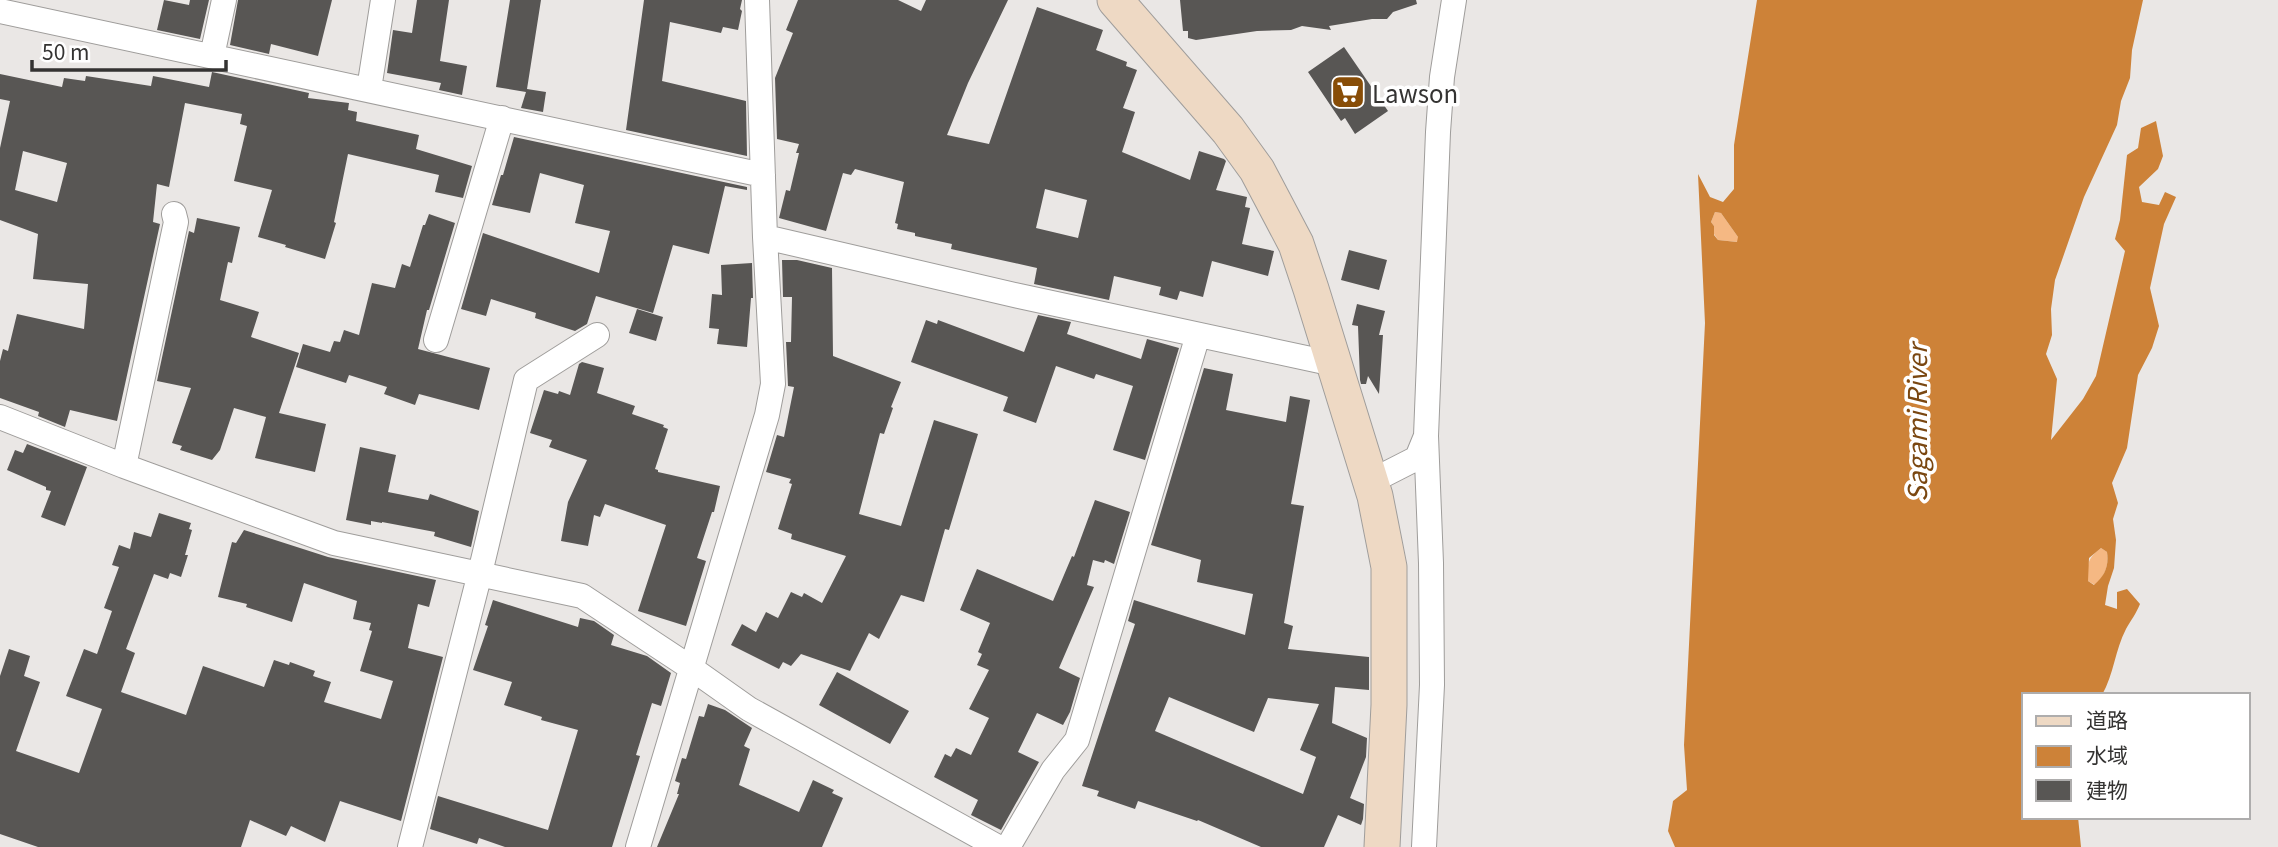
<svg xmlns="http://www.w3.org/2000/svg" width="2278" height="847" viewBox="0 0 2278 847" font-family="Georgia,'Noto Sans JP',serif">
  <rect width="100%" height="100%" fill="#eae7e5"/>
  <path fill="#f5b883" d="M 1715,212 L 1721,213 L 1738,237 L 1738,242 L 1718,240 L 1714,234 L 1714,226 L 1711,222 Z
    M 2101,548 L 2107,552 C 2109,566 2105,576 2095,585 L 2088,581 C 2087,565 2087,558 2101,548 Z"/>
  <path fill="#cd8238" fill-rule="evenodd" d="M 1757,0 L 2143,0 L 2132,50 L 2130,78 L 2121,101 L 2117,125 L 2084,197 L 2055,280 L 2051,309 L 2052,335 L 2046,354 L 2057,379 L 2051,440 L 2083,399 L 2096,376 L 2125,251 L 2115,239 L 2120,220 L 2127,155 L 2138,148 L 2141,128 L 2156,121 L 2163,156 L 2158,169 L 2139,187 L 2142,202 L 2159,205 L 2165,192 L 2176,197 L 2164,224 L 2150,288 L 2159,326 L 2152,348 L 2138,375 L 2127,448 L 2112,483 L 2118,503 L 2113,519 L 2116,540 L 2114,568 L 2108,586 L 2105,605 L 2117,609 L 2117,592 L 2127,589 L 2140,604 C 2136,614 2131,620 2126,629 C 2115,650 2114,674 2102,695 L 2024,695 L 2024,817 L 2078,817 L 2081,847 L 1675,847 L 1668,831 L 1673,801 L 1687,790 L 1684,745 L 1705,323 L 1698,174 L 1710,197 L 1723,202 L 1734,189 L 1734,145 ZM 1715,212 L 1721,213 L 1738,237 L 1737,242 L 1718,240 L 1714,235 L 1714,226 L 1711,222 ZM 2101,548 L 2107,552 C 2109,566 2105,576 2094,585 L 2088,581 L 2089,558 Z"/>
  <path fill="#585654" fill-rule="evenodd" d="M 164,0 L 189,5 L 190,0 L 209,0 L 200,39 L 157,30 Z
    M 238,0 L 332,0 L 318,56 L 271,44 L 269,54 L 230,45 Z
    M 417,0 L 449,0 L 440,61 L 467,66 L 462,95 L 439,90 L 441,83 L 387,73 L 393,30 L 412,33 Z
    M 510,0 L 541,0 L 527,89 L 546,92 L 543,112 L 521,108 L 526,92 L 496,87 Z
    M 644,0 L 742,0 L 740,9 L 742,11 L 738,30 L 723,27 L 721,33 L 670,22 L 662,81 L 746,101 L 747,156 L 626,130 Z
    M 798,0 L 898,0 L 921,11 L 926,0 L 1008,0 L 968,83 L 947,135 L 989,144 L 1037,7 L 1103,30 L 1096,50 L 1127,62 L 1126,66 L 1137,70 L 1123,108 L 1135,112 L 1122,152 L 1190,180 L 1199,151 L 1224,159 L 1226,161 L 1216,190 L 1247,197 L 1245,207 L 1250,208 L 1242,244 L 1274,251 L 1268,276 L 1212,261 L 1203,297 L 1180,291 L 1177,300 L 1159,295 L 1161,287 L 1114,276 L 1109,300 L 1034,284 L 1037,268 L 951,249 L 952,244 L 915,236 L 915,233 L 897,229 L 898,224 L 895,223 L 904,182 L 855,169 L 851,175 L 843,173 L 826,231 L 779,218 L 786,190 L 790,191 L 799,153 L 796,153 L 799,144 L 777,139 L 775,78 L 793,33 L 786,30 ZM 1045,189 L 1087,200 L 1078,238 L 1036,228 Z
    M 1180,0 L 1416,0 L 1417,4 L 1393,12 L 1387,19 L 1372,19 L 1329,26 L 1331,30 L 1302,26 L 1291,30 L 1257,31 L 1196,40 L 1188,38 L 1188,31 L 1183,31 Z
    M 1344,47 L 1388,111 L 1355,134 L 1345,118 L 1341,121 L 1308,72 Z
    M 212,72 L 309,93 L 308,98 L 349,103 L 348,110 L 357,112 L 356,121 L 419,135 L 416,149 L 472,166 L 463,198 L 435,192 L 439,175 L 348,154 L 334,222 L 336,223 L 325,259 L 285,247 L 286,245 L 258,237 L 272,190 L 234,181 L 247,126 L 240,124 L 242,114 L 185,103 L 169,187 L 157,184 L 153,222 L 160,224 L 117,421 L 70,410 L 65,427 L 38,416 L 39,412 L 0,398 L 0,361 L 3,349 L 8,351 L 17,314 L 84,329 L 88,284 L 33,279 L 38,234 L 0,220 L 0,148 L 10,101 L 0,99 L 0,74 L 62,87 L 64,78 L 85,81 L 86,76 L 151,86 L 153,76 L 209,87 ZM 23,151 L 67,163 L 57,202 L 15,190 Z
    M 514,137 L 747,187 L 747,190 L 725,186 L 709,254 L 673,245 L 653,313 L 596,296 L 587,324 L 575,331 L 535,318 L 536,313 L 491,299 L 486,316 L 461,309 L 483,233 L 599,273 L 610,231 L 575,223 L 584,185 L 540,173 L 530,213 L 492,205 L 501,175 L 503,175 Z
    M 429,214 L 455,223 L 429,310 L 427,310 L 418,349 L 490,368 L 479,410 L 419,394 L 415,405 L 384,394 L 387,387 L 349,375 L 346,383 L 296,367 L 303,344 L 330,352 L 334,341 L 340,342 L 344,330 L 359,335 L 372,283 L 395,288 L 402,264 L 410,267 L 423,225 L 425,225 Z
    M 197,218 L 240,227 L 232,263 L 228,262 L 220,300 L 259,312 L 251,337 L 299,353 L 279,413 L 326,424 L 315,472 L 255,458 L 266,417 L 234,408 L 220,450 L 212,460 L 180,450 L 182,446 L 172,443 L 191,388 L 157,381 L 189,231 L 194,233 Z
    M 1349,250 L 1387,260 L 1379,290 L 1341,280 Z
    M 782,260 L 797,260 L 832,268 L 833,356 L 901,382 L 891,407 L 893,408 L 884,434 L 880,433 L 859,514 L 901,526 L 934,420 L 978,434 L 949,530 L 945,529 L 924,602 L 901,595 L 879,639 L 869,633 L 850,671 L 801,654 L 791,666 L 783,662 L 779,669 L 731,645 L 742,624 L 756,632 L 766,612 L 778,618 L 791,592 L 802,597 L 804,593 L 822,603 L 846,556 L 791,539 L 792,534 L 778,529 L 792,484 L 789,483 L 791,479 L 766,472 L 777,435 L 784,437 L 794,387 L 788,386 L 786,342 L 791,342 L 792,297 L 783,297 Z
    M 752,263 L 753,298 L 751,298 L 747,347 L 717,344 L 719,329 L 709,328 L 712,294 L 722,295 L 721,265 Z
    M 1357,304 L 1385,311 L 1379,335 L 1383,335 L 1379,394 L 1368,376 L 1366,384 L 1361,384 L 1360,380 L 1358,326 L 1352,325 Z
    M 637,309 L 663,317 L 656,341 L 629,333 Z
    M 1038,315 L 1071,322 L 1067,334 L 1141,359 L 1147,339 L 1179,348 L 1145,460 L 1113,450 L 1133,386 L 1096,374 L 1094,379 L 1056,366 L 1036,423 L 1003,411 L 1008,397 L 911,362 L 926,320 L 937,324 L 938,320 L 1024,352 Z
    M 582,362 L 604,368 L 597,393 L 635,406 L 632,414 L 664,425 L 663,427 L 668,429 L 655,469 L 658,470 L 658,472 L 720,486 L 714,512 L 712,512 L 697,558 L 706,561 L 686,626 L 638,611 L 666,525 L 605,504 L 600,517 L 594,515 L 588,546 L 561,541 L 568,502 L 587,460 L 549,447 L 552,440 L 530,433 L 544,390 L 558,394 L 559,391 L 570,395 L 579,364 Z
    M 1204,368 L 1233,374 L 1226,410 L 1286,422 L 1290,396 L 1310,400 L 1291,504 L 1304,506 L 1284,623 L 1293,626 L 1288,649 L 1369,657 L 1369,690 L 1335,687 L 1332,723 L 1367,738 L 1366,757 L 1350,798 L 1364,804 L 1363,819 L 1361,825 L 1338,815 L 1324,847 L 1261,847 L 1198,820 L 1197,821 L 1138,801 L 1135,809 L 1097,796 L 1099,791 L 1082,786 L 1135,624 L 1128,621 L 1134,600 L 1245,635 L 1253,594 L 1197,582 L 1201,560 L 1151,545 ZM 1169,697 L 1254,732 L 1268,698 L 1319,704 L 1300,750 L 1316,757 L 1303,794 L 1155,731 Z
    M 27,444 L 87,467 L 65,526 L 41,517 L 51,491 L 46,490 L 46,487 L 7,470 L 15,450 L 23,453 Z
    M 360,447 L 396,455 L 388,492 L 428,500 L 430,494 L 479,511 L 471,547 L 434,536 L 435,532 L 382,522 L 382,523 L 371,521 L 371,525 L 346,520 Z
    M 1095,500 L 1130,512 L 1114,564 L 1105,560 L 1104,563 L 1093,560 L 1087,585 L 1094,587 L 1059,668 L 1080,678 L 1070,712 L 1063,725 L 1037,713 L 1018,752 L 1039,762 L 1001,830 L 971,815 L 978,800 L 934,777 L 945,754 L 951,757 L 956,748 L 971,755 L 989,718 L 969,709 L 989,670 L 977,665 L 982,654 L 978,652 L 990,623 L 960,610 L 977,569 L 1053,601 L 1072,556 L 1074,557 Z
    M 159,513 L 191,523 L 189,529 L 192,530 L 185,555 L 188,555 L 181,577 L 170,573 L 168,579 L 154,574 L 126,649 L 135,653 L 121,692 L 186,715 L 203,666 L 264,687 L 274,660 L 289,665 L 290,662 L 315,671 L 313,676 L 331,682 L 324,702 L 381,719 L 393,681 L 360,671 L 372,631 L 369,630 L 371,623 L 353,619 L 357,601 L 304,583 L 292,622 L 246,607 L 247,604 L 218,597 L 232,542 L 236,543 L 244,530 L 328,557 L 436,580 L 429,607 L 418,604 L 408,648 L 443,657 L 401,821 L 340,801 L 325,842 L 291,826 L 286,836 L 250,820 L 241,847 L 38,847 L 0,834 L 0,676 L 9,649 L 30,656 L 24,676 L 40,682 L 16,751 L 79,773 L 102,709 L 66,696 L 84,649 L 97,654 L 112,611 L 104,608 L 119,567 L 112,565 L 119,545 L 130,549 L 134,532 L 151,537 Z
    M 493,600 L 578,627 L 580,618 L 594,621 L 614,635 L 611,645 L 647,656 L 671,673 L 661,706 L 652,703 L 636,755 L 640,756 L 612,847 L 505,847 L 479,838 L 477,844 L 430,829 L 438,796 L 548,830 L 578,730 L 541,720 L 542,717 L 504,705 L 512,682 L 473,670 L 488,626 L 485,625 Z
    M 837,672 L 909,711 L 890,744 L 819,705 Z
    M 708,704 L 725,710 L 752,728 L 744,746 L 750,749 L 739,785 L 799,812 L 813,780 L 834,790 L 832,793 L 843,798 L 822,847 L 657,847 L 679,794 L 677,794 L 680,783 L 675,781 L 682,758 L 686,759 L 699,716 L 704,717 Z"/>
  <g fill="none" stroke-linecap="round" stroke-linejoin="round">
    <g stroke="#9f9d9b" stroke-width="26">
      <path id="street" d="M 0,11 L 763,175
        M 212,56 L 224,0
        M 369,89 L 383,0
        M 765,237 L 1019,296 L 1334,364
        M 436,340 L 502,118
        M 0,417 L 124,466 L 334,543 L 582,596 L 691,668 L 749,709 L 998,847
        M 124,466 L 176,222 L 174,214
        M 1370,482 L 1417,458 L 1426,436
        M 410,847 L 480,573 L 526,380 L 597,335
        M 638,847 L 767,415 L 773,384 L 765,237 L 757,0
        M 1008,847 L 1053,770 L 1077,740 L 1198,335
        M 1424,847 L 1432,685 L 1431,563 L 1426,436 L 1438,132 L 1442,77 L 1454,0"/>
    </g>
    <g stroke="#9f9d9b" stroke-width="37">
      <path id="secondary" d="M 1115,0 L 1228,130 L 1257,170 L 1296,244 L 1311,289 L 1375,496 L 1389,567 L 1389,705 L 1382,847"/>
    </g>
    <use href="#street" stroke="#fff" stroke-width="24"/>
    <use href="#secondary" stroke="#eed9c4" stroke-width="35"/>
  </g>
  <defs>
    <g id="supermarket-square" transform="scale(1.75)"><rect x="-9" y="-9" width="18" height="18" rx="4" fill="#884d07" stroke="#fff"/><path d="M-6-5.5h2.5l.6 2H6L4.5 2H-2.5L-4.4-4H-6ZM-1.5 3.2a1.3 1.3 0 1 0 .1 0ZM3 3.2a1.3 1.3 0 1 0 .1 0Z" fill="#fff"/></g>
  </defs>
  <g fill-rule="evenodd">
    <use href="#supermarket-square" x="1348" y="92"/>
  </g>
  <g text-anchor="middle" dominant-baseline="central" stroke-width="7" stroke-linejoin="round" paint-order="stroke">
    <g font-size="24" fill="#343332" stroke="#fff" text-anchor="start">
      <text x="1372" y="92">Lawson</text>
    </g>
    <g font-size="26" font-style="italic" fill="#7a4711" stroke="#fff">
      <text transform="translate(1915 423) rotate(-90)">Sagami River</text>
    </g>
  </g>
  <rect x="2022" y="693" width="228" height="126" fill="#ffffff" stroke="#aeadad" stroke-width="2"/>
  <rect x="2036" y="716" width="35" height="10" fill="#eed9c4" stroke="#aeadad" stroke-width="2"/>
  <text x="2086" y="728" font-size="21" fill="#343332">道路</text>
  <rect x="2036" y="746" width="35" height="21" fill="#cd8238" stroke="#aeadad" stroke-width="2"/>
  <text x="2086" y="763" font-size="21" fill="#343332">水域</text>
  <rect x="2036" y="780" width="35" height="21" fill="#585654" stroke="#aeadad" stroke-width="2"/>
  <text x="2086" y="798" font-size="21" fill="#343332">建物</text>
  <path d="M32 60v10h194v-10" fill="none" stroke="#343332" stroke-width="3.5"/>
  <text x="42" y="60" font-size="21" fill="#343332" stroke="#ffffff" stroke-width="5" paint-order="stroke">50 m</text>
</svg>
